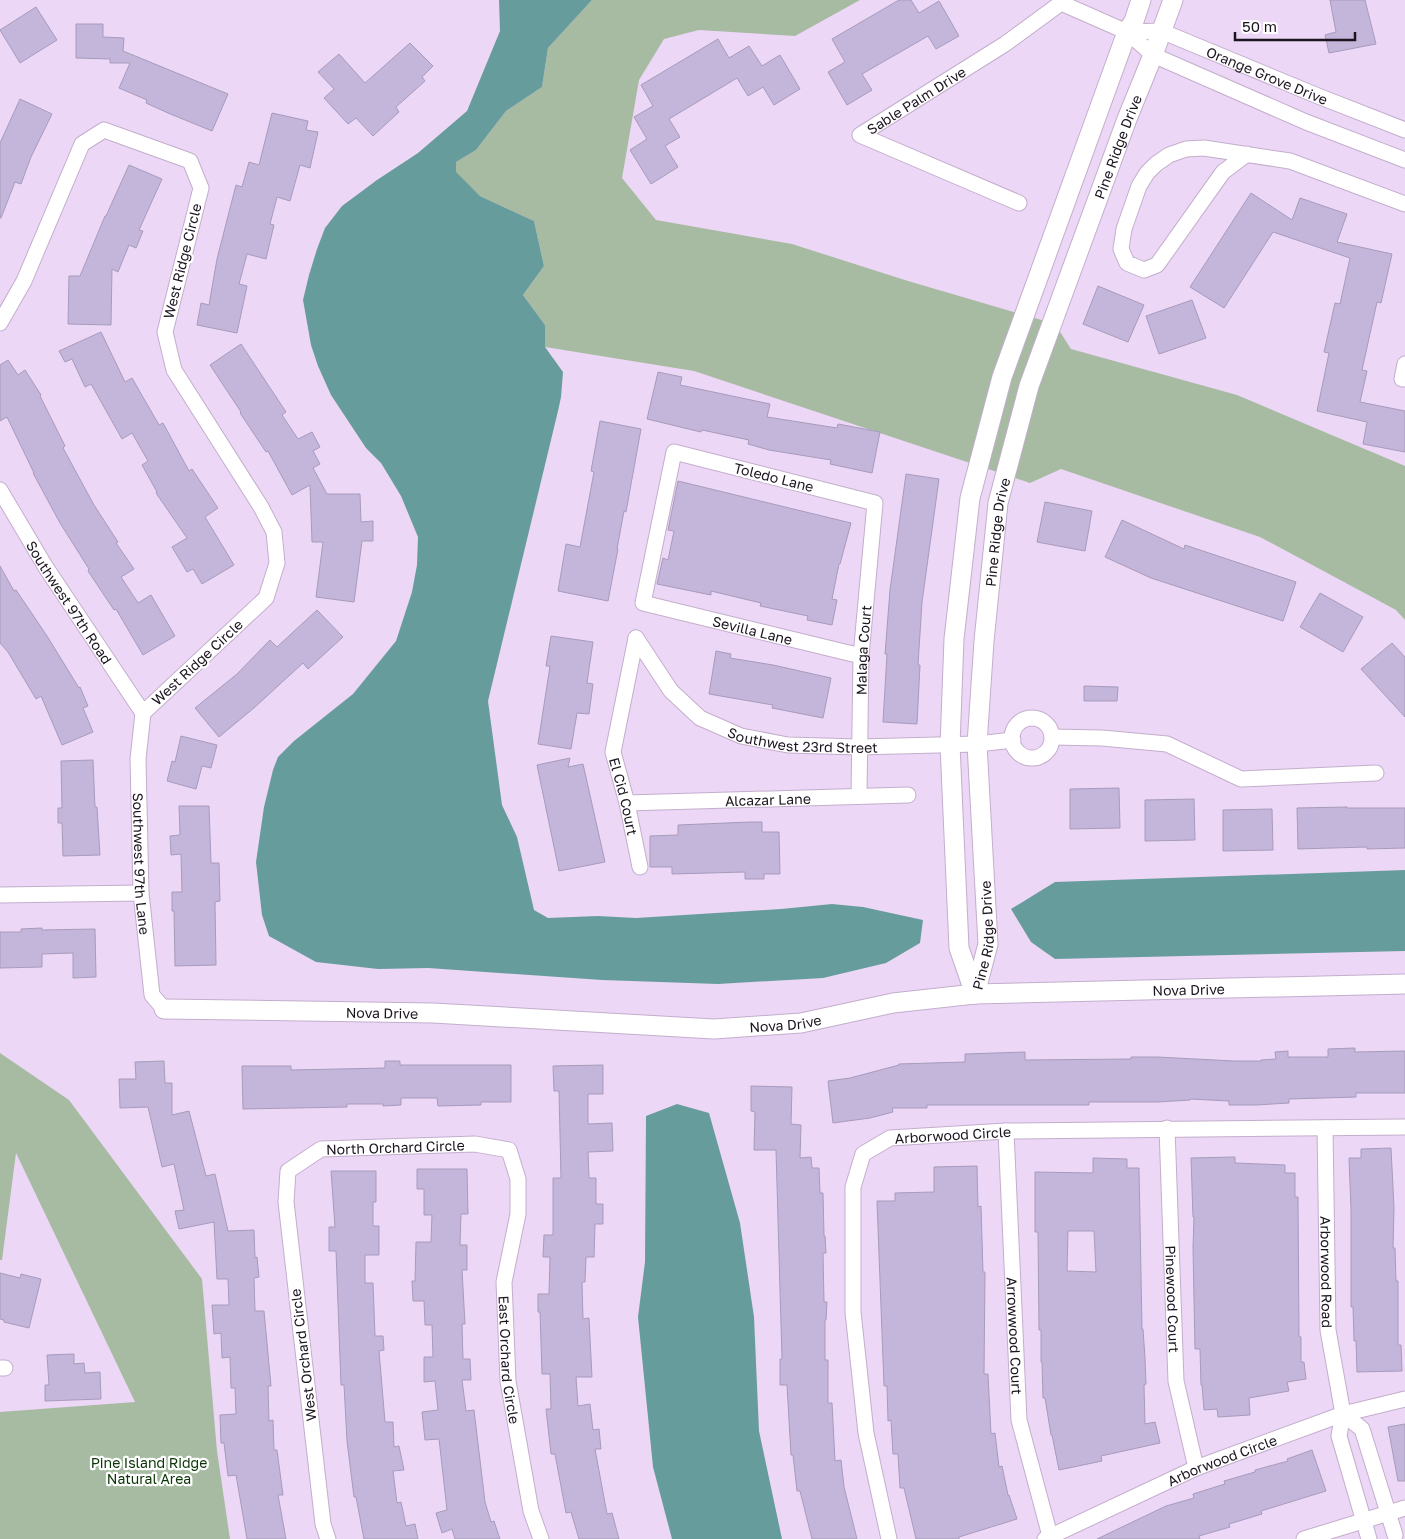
<svg xmlns="http://www.w3.org/2000/svg" width="1405" height="1539" viewBox="0 0 1405 1539" font-family="'Golos Text',sans-serif">
  <rect width="100%" height="100%" fill="#edd7f6"/>
  <path fill="#a6bba2" d="M 592,0 L 860,0 L 795,36 L 699,30 L 664,39 L 639,80 L 622,178 L 656,220 L 792,244 L 908,281 L 1055,324 L 1071,349 L 1237,395 L 1405,466 L 1405,620 L 1396,610 L 1260,537 L 1061,469 L 1030,483 L 694,371 L 545,347 L 545,325 L 523,295 L 544,266 L 534,221 L 480,196 L 456,173 L 456,162 L 476,150 L 506,111 L 542,87 L 548,48 Z
    M 0,1053 L 69,1100 L 202,1279 L 217,1451 L 230,1539 L 0,1539 L 0,1412 L 135,1402 L 16,1153 L 2,1260 L 0,1260 Z"/>
  <path fill="#679c9c" d="M 499,0 L 592,0 L 548,48 L 542,87 L 506,111 L 476,150 L 456,162 L 456,172 L 480,196 L 534,221 L 544,266 L 523,295 L 545,325 L 545,347 L 563,372 L 561,397 L 558,411 L 488,701 L 502,805 L 517,837 L 534,910 L 548,918 L 598,916 L 636,918 L 781,909 L 832,904 L 863,907 L 923,920 L 920,943 L 886,963 L 823,978 L 718,984 L 602,980 L 428,968 L 378,969 L 316,962 L 269,936 L 262,915 L 256,862 L 264,807 L 273,770 L 278,757 L 294,741 L 353,694 L 396,641 L 412,592 L 417,565 L 418,537 L 401,496 L 381,463 L 366,448 L 331,395 L 318,366 L 311,345 L 303,300 L 309,275 L 317,249 L 325,228 L 342,206 L 377,180 L 418,153 L 467,111 L 500,31 Z
    M 1405,870 L 1405,951 L 1055,959 L 1031,942 L 1011,909 L 1055,882 Z
    M 677,1104 L 709,1113 L 740,1223 L 754,1317 L 759,1431 L 782,1539 L 672,1539 L 653,1467 L 638,1317 L 645,1262 L 646,1116 Z"/>
  <path fill="#c4b5db" stroke="#a79bbb" fill-rule="evenodd" d="M 899,0 L 911,0 L 919,13 L 939,1 L 959,36 L 936,49 L 928,36 L 862,74 L 872,90 L 847,105 L 828,72 L 845,62 L 832,39 Z
    M 1330,0 L 1365,0 L 1376,44 L 1329,53 L 1325,35 L 1336,32 Z
    M 36,7 L 57,40 L 20,63 L 0,30 Z
    M 76,24 L 103,24 L 103,37 L 124,38 L 123,51 L 228,94 L 212,131 L 168,113 L 146,103 L 147,100 L 119,88 L 130,63 L 110,63 L 110,59 L 76,58 Z
    M 718,39 L 729,58 L 749,46 L 762,66 L 780,55 L 800,89 L 774,105 L 763,87 L 748,96 L 737,78 L 669,119 L 680,137 L 665,146 L 678,167 L 651,184 L 630,150 L 647,139 L 634,117 L 653,106 L 641,85 Z
    M 410,43 L 433,66 L 422,77 L 425,81 L 396,107 L 399,112 L 373,136 L 356,118 L 348,124 L 324,98 L 334,89 L 318,72 L 339,54 L 365,83 Z
    M 20,99 L 52,114 L 31,157 L 21,184 L 15,182 L 1,218 L 0,218 L 0,143 Z
    M 272,113 L 308,121 L 306,130 L 318,132 L 310,168 L 300,165 L 290,201 L 277,197 L 270,224 L 274,225 L 266,259 L 247,254 L 239,284 L 247,286 L 237,333 L 197,325 L 201,303 L 209,305 L 217,259 L 236,185 L 242,187 L 249,162 L 259,165 Z
    M 129,165 L 162,179 L 139,230 L 143,231 L 136,248 L 129,245 L 118,272 L 112,269 L 111,325 L 68,324 L 69,276 L 80,276 L 105,216 L 106,216 Z
    M 1251,193 L 1292,220 L 1300,198 L 1347,214 L 1337,242 L 1392,254 L 1381,303 L 1377,302 L 1362,370 L 1367,371 L 1360,402 L 1405,411 L 1405,452 L 1363,444 L 1367,422 L 1317,411 L 1329,353 L 1324,352 L 1335,303 L 1340,304 L 1350,258 L 1273,232 L 1224,308 L 1190,287 Z
    M 1098,286 L 1144,305 L 1128,342 L 1083,324 Z
    M 1192,300 L 1206,338 L 1159,354 L 1146,316 Z
    M 101,332 L 125,382 L 132,378 L 159,425 L 163,423 L 189,471 L 192,469 L 218,508 L 205,517 L 234,565 L 202,584 L 193,569 L 187,572 L 172,547 L 187,538 L 156,493 L 157,492 L 142,465 L 148,461 L 132,433 L 122,439 L 91,384 L 85,387 L 72,359 L 65,362 L 59,351 Z
    M 241,344 L 286,412 L 282,415 L 298,439 L 312,432 L 320,447 L 313,451 L 320,464 L 313,468 L 327,494 L 360,494 L 361,522 L 373,521 L 373,541 L 362,541 L 354,602 L 316,597 L 323,542 L 312,542 L 310,485 L 292,495 L 268,451 L 266,452 L 240,413 L 241,412 L 210,365 Z
    M 8,360 L 18,375 L 25,370 L 41,395 L 40,396 L 65,446 L 63,448 L 94,505 L 118,542 L 116,543 L 134,569 L 121,577 L 138,603 L 151,595 L 175,636 L 143,655 L 116,609 L 114,610 L 88,571 L 89,569 L 60,523 L 33,473 L 34,473 L 7,417 L 0,421 L 0,365 Z
    M 658,372 L 682,377 L 680,385 L 770,404 L 767,417 L 837,428 L 838,424 L 880,432 L 872,473 L 830,464 L 831,460 L 769,450 L 748,444 L 749,440 L 702,430 L 701,432 L 647,419 Z
    M 600,421 L 641,429 L 626,512 L 624,511 L 617,549 L 618,549 L 608,601 L 558,591 L 566,544 L 580,547 L 594,472 L 591,471 Z
    M 906,474 L 939,479 L 922,602 L 918,665 L 920,665 L 917,724 L 883,722 L 887,654 L 885,654 L 890,590 Z
    M 678,481 L 851,523 L 840,564 L 839,564 L 832,599 L 837,600 L 832,625 L 807,620 L 808,616 L 760,606 L 761,603 L 711,591 L 711,595 L 657,584 L 663,558 L 668,560 L 674,531 L 668,530 Z
    M 1045,502 L 1092,511 L 1085,551 L 1037,542 Z
    M 1122,520 L 1184,549 L 1185,545 L 1296,582 L 1283,621 L 1151,578 L 1105,557 Z
    M 0,566 L 14,591 L 16,590 L 47,636 L 79,688 L 80,687 L 88,706 L 83,708 L 93,732 L 62,745 L 41,696 L 36,699 L 8,652 L 0,643 Z
    M 1320,593 L 1363,617 L 1343,652 L 1300,627 Z
    M 317,610 L 343,637 L 308,669 L 303,663 L 255,707 L 219,737 L 195,708 L 237,674 L 270,640 L 277,647 Z
    M 551,636 L 593,642 L 587,683 L 593,684 L 589,714 L 577,713 L 571,749 L 538,744 L 550,666 L 546,666 Z
    M 1392,643 L 1405,657 L 1405,717 L 1361,669 Z
    M 716,651 L 731,654 L 730,658 L 773,665 L 831,678 L 823,718 L 772,708 L 773,705 L 709,694 Z
    M 1084,686 L 1118,687 L 1117,701 L 1084,701 Z
    M 181,736 L 217,745 L 211,768 L 202,766 L 196,789 L 167,781 L 172,761 L 175,762 Z
    M 570,758 L 568,767 L 583,764 L 605,862 L 559,871 L 537,765 Z
    M 93,760 L 95,807 L 97,807 L 100,855 L 63,856 L 62,823 L 58,823 L 58,808 L 62,808 L 61,761 Z
    M 1119,788 L 1120,828 L 1070,829 L 1070,789 Z
    M 1194,799 L 1195,840 L 1145,841 L 1145,800 Z
    M 179,806 L 209,806 L 211,863 L 219,863 L 220,901 L 215,902 L 216,965 L 175,966 L 174,911 L 172,911 L 172,892 L 182,892 L 181,854 L 171,855 L 170,836 L 180,835 Z
    M 1347,807 L 1347,808 L 1405,808 L 1405,848 L 1367,849 L 1367,847 L 1298,849 L 1297,808 Z
    M 1272,809 L 1273,850 L 1223,851 L 1223,810 Z
    M 750,822 L 762,822 L 762,832 L 779,832 L 780,874 L 764,874 L 764,879 L 745,879 L 745,872 L 672,874 L 672,867 L 650,867 L 650,836 L 678,835 L 678,825 Z
    M 42,928 L 42,930 L 95,929 L 96,977 L 73,978 L 73,953 L 42,954 L 42,967 L 0,968 L 0,932 L 21,932 L 21,929 Z
    M 1355,1048 L 1355,1052 L 1405,1051 L 1405,1093 L 1356,1093 L 1356,1097 L 1289,1099 L 1289,1103 L 1256,1105 L 1229,1105 L 1229,1101 L 1190,1099 L 1190,1100 L 1158,1102 L 1089,1102 L 1089,1105 L 927,1105 L 927,1108 L 892,1108 L 893,1112 L 870,1118 L 833,1123 L 828,1081 L 850,1078 L 899,1065 L 899,1064 L 965,1062 L 965,1054 L 1025,1052 L 1025,1060 L 1131,1059 L 1131,1057 L 1157,1057 L 1234,1061 L 1261,1061 L 1261,1060 L 1276,1059 L 1275,1052 L 1288,1051 L 1288,1057 L 1328,1057 L 1328,1049 Z
    M 164,1061 L 165,1083 L 172,1083 L 172,1115 L 189,1111 L 206,1176 L 215,1174 L 228,1231 L 254,1230 L 255,1258 L 257,1257 L 259,1277 L 254,1278 L 255,1311 L 264,1311 L 271,1386 L 268,1386 L 269,1421 L 273,1420 L 274,1450 L 277,1450 L 283,1495 L 278,1495 L 286,1539 L 247,1539 L 236,1475 L 228,1476 L 224,1443 L 221,1443 L 220,1415 L 236,1414 L 235,1388 L 231,1388 L 230,1357 L 222,1358 L 221,1333 L 214,1334 L 212,1305 L 229,1305 L 228,1279 L 217,1279 L 214,1222 L 179,1229 L 175,1211 L 184,1210 L 174,1164 L 162,1167 L 148,1107 L 120,1108 L 119,1079 L 136,1079 L 135,1062 Z
    M 385,1061 L 400,1061 L 400,1065 L 511,1065 L 511,1102 L 481,1102 L 481,1105 L 438,1106 L 437,1098 L 401,1098 L 401,1105 L 383,1106 L 383,1104 L 347,1104 L 347,1107 L 243,1109 L 242,1066 L 291,1066 L 291,1070 L 385,1068 Z
    M 603,1065 L 603,1094 L 588,1094 L 588,1124 L 612,1123 L 613,1151 L 588,1152 L 589,1178 L 596,1178 L 596,1204 L 603,1204 L 603,1224 L 595,1224 L 594,1257 L 586,1257 L 585,1282 L 582,1282 L 583,1319 L 589,1318 L 592,1377 L 576,1377 L 578,1406 L 590,1404 L 593,1430 L 599,1429 L 601,1449 L 595,1449 L 607,1514 L 612,1513 L 619,1539 L 579,1539 L 571,1512 L 566,1513 L 555,1454 L 551,1454 L 546,1409 L 551,1409 L 550,1374 L 542,1374 L 540,1312 L 538,1312 L 538,1294 L 549,1294 L 550,1257 L 543,1257 L 544,1235 L 553,1235 L 553,1178 L 561,1178 L 559,1091 L 554,1091 L 553,1066 Z
    M 751,1086 L 792,1087 L 791,1124 L 801,1125 L 800,1158 L 811,1157 L 812,1168 L 819,1168 L 820,1193 L 823,1193 L 824,1236 L 825,1236 L 826,1253 L 823,1253 L 824,1302 L 827,1302 L 826,1320 L 825,1320 L 825,1360 L 828,1360 L 828,1403 L 832,1403 L 835,1461 L 841,1460 L 844,1487 L 857,1539 L 812,1539 L 800,1491 L 797,1491 L 793,1455 L 791,1455 L 787,1385 L 780,1385 L 780,1359 L 782,1359 L 776,1150 L 754,1150 L 755,1112 L 751,1111 Z
    M 1391,1148 L 1394,1208 L 1393,1248 L 1395,1248 L 1396,1281 L 1398,1281 L 1398,1345 L 1401,1345 L 1402,1371 L 1357,1372 L 1356,1341 L 1354,1341 L 1353,1307 L 1351,1307 L 1351,1209 L 1349,1158 L 1361,1158 L 1361,1149 Z
    M 1235,1157 L 1235,1163 L 1285,1165 L 1285,1173 L 1295,1173 L 1295,1197 L 1298,1197 L 1299,1336 L 1301,1337 L 1301,1362 L 1304,1362 L 1306,1379 L 1287,1382 L 1289,1391 L 1249,1398 L 1250,1415 L 1218,1417 L 1217,1409 L 1204,1410 L 1202,1385 L 1201,1385 L 1200,1349 L 1195,1349 L 1193,1248 L 1194,1217 L 1193,1217 L 1191,1158 Z
    M 1093,1158 L 1127,1159 L 1127,1168 L 1139,1168 L 1142,1329 L 1143,1329 L 1145,1358 L 1146,1384 L 1144,1385 L 1145,1424 L 1155,1422 L 1160,1443 L 1101,1456 L 1102,1461 L 1059,1470 L 1052,1435 L 1051,1435 L 1045,1398 L 1043,1398 L 1042,1362 L 1041,1362 L 1041,1330 L 1039,1330 L 1038,1232 L 1035,1232 L 1035,1172 L 1093,1173 ZM 1068,1231 L 1094,1231 L 1096,1272 L 1067,1271 Z
    M 977,1166 L 978,1207 L 981,1206 L 983,1272 L 985,1272 L 984,1374 L 988,1374 L 991,1434 L 995,1433 L 999,1467 L 1002,1466 L 1008,1495 L 1009,1495 L 1017,1519 L 959,1537 L 959,1539 L 916,1539 L 904,1488 L 900,1488 L 898,1454 L 893,1454 L 891,1420 L 888,1421 L 887,1386 L 884,1386 L 877,1201 L 895,1201 L 895,1193 L 934,1192 L 934,1167 Z
    M 417,1169 L 467,1169 L 468,1214 L 461,1214 L 460,1245 L 467,1245 L 467,1270 L 462,1270 L 465,1324 L 462,1324 L 463,1359 L 470,1359 L 471,1380 L 462,1380 L 466,1411 L 474,1410 L 485,1502 L 491,1522 L 494,1521 L 500,1539 L 455,1539 L 452,1529 L 442,1533 L 436,1513 L 447,1510 L 439,1439 L 425,1440 L 422,1412 L 438,1410 L 435,1381 L 424,1382 L 424,1357 L 433,1357 L 432,1325 L 425,1325 L 424,1301 L 413,1301 L 412,1281 L 415,1281 L 416,1242 L 431,1242 L 432,1215 L 424,1215 L 424,1189 L 417,1189 Z
    M 331,1171 L 376,1171 L 376,1202 L 373,1202 L 373,1226 L 379,1226 L 379,1255 L 365,1255 L 365,1283 L 373,1283 L 375,1336 L 383,1336 L 384,1350 L 379,1351 L 385,1422 L 393,1422 L 394,1447 L 399,1446 L 404,1470 L 393,1471 L 397,1503 L 401,1502 L 406,1526 L 415,1524 L 418,1539 L 364,1539 L 356,1497 L 354,1497 L 347,1441 L 344,1385 L 341,1385 L 336,1251 L 329,1251 L 329,1227 L 335,1227 Z
    M 0,1273 L 20,1278 L 21,1274 L 41,1279 L 29,1328 L 4,1322 L 4,1320 L 0,1319 Z
    M 74,1354 L 74,1364 L 84,1363 L 85,1373 L 100,1372 L 101,1399 L 45,1401 L 45,1385 L 49,1385 L 47,1355 Z
    M 1405,1424 L 1405,1481 L 1398,1481 L 1388,1427 Z
    M 1312,1450 L 1326,1491 L 1261,1511 L 1262,1514 L 1229,1524 L 1230,1527 L 1199,1536 L 1200,1539 L 1097,1539 L 1166,1506 L 1194,1498 L 1193,1494 L 1225,1484 L 1224,1481 L 1255,1472 L 1255,1470 L 1288,1461 L 1287,1459 Z"/>
  <g fill="none" stroke-linecap="round" stroke-linejoin="round">
    <g stroke="#c3aecc" stroke-width="17">
      <g id="minor">
        <path d="M 1061,3 L 1127,32 L 1153,55 L 1306,122 L 1405,160"/>
        <path id="s1" d="M 1127,32 L 1161,31 L 1318,96 L 1405,130"/>
        <path d="M 1247,154 L 1223,172 L 1157,265 L 1144,270 L 1127,263 L 1121,249 L 1124,229 L 1139,186 L 1147,173 L 1156,164 L 1169,155 L 1186,149 L 1204,148 L 1290,161 L 1405,204"/>
        <path id="s2" d="M 1019,203 L 860,135 L 1005,44 L 1061,3 L 1061,0"/>
        <path d="M 0,323 L 24,281 L 82,144 L 104,130 L 190,161 L 201,188 L 165,332 L 174,370 L 261,507 L 274,532 L 277,563 L 266,598 L 143,713"/>
        <path d="M 1405,364 L 1402,379 L 1405,379"/>
        <path id="s3" d="M 0,490 L 45,566 L 143,713"/>
        <path id="s4" d="M 636,638 L 671,691 L 700,718 L 741,736 L 788,745 L 859,747 L 977,744 L 1013,740"/>
        <path id="s5" d="M 636,638 L 613,752 L 627,803 L 640,867"/>
        <path id="s6" d="M 143,713 L 138,759 L 141,893 L 152,995 L 164,1009"/>
        <circle cx="1032" cy="738" r="20"/>
        <path d="M 1052,737 L 1102,738 L 1167,744 L 1241,779 L 1376,773"/>
        <path id="s7" d="M 859,796 L 861,656 L 875,503 L 674,452 L 643,603 L 861,656"/>
        <path id="s8" d="M 627,803 L 908,795"/>
        <path d="M 0,895 L 141,893"/>
        <path id="s9" d="M 1167,1128 L 1176,1381 L 1196,1468"/>
        <path id="s10" d="M 1325,1128 L 1328,1330 L 1343,1414 L 1339,1436 L 1369,1539"/>
        <path id="s11" d="M 1006,1131 L 1019,1420 L 1050,1536"/>
        <path d="M 0,1368 L 5,1368"/>
        <path d="M 1343,1414 L 1362,1429 L 1395,1535"/>
        <path id="s12" d="M 328,1539 L 323,1524 L 286,1202 L 288,1171 L 321,1149 L 475,1144 L 509,1150 L 518,1179 L 518,1214 L 504,1282 L 508,1381 L 531,1511 L 541,1539"/>
        <path id="s13" d="M 889,1539 L 866,1433 L 853,1312 L 853,1187 L 863,1154 L 890,1138 L 1006,1131 L 1405,1127"/>
        <path id="s14" d="M 1045,1539 L 1196,1468 L 1343,1414 L 1405,1399"/>
        <path d="M 1304,1539 L 1405,1508"/>
      </g>
    </g>
    <g stroke="#c3aecc" stroke-width="21">
      <g id="tertiary">
        <path d="M 975,994 L 959,948 L 950,745 L 954,639 L 970,498 L 1002,377 L 1127,32 L 1134,21 L 1141,0"/>
        <path id="s15" d="M 975,994 L 988,944 L 977,744 L 984,641 L 998,503 L 1029,386 L 1127,119 L 1153,55 L 1173,0"/>
        <path id="s16" d="M 164,1009 L 433,1013 L 714,1029 L 801,1023 L 893,1003 L 975,994 L 1405,984"/>
      </g>
    </g>
    <use href="#minor" stroke="#fff" stroke-width="15"/>
    <use href="#tertiary" stroke="#fff" stroke-width="19"/>
  </g>
  <g text-anchor="middle" dominant-baseline="central" stroke-width="4.5" stroke-linejoin="round" paint-order="stroke">
    <g font-size="14" fill="#1c141f" stroke="#fff">
      <text stroke="none"><textPath href="#s1" startOffset="149">Orange Grove Drive</textPath></text>
      <text stroke="none"><textPath href="#s2" startOffset="239">Sable Palm Drive</textPath></text>
      <text stroke="none"><textPath href="#s15" startOffset="870">Pine Ridge Drive</textPath></text>
      <text transform="translate(182 261) rotate(-76)">West Ridge Circle</text>
      <text transform="translate(774 477) rotate(14)">Toledo Lane</text>
      <text stroke="none"><textPath href="#s15" startOffset="465">Pine Ridge Drive</textPath></text>
      <text stroke="none"><textPath href="#s3" startOffset="132">Southwest 97th Road</textPath></text>
      <text stroke="none"><textPath href="#s7" startOffset="768">Sevilla Lane</textPath></text>
      <text stroke="none"><textPath href="#s7" startOffset="146">Malaga Court</textPath></text>
      <text transform="translate(197 662) rotate(-43)">West Ridge Circle</text>
      <text stroke="none"><textPath href="#s4" startOffset="210">Southwest 23rd Street</textPath></text>
      <text stroke="none"><textPath href="#s5" startOffset="162">El Cid Court</textPath></text>
      <text stroke="none"><textPath href="#s8" startOffset="141">Alcazar Lane</textPath></text>
      <text stroke="none"><textPath href="#s6" startOffset="151">Southwest 97th Lane</textPath></text>
      <text stroke="none"><textPath href="#s15" startOffset="60">Pine Ridge Drive</textPath></text>
      <text stroke="none"><textPath href="#s16" startOffset="1028">Nova Drive</textPath></text>
      <text stroke="none"><textPath href="#s16" startOffset="218">Nova Drive</textPath></text>
      <text stroke="none"><textPath href="#s16" startOffset="622">Nova Drive</textPath></text>
      <text stroke="none"><textPath href="#s13" startOffset="484">Arborwood Circle</textPath></text>
      <text stroke="none"><textPath href="#s12" startOffset="485">North Orchard Circle</textPath></text>
      <text stroke="none"><textPath href="#s10" startOffset="144">Arborwood Road</textPath></text>
      <text stroke="none"><textPath href="#s9" startOffset="171">Pinewood Court</textPath></text>
      <text stroke="none"><textPath href="#s11" startOffset="205">Arrowwood Court</textPath></text>
      <text transform="translate(303 1355) rotate(-97)">West Orchard Circle</text>
      <text stroke="none"><textPath href="#s12" startOffset="812">East Orchard Circle</textPath></text>
      <text stroke="none"><textPath href="#s14" startOffset="194">Arborwood Circle</textPath></text>
    </g>
    <g font-size="14" fill="#0a3405" stroke="#fff">
      <text x="149" y="1462">Pine Island Ridge<tspan x="149" dy="16">Natural Area</tspan></text>
    </g>
  </g>
  <path d="M1235 32v8h120v-8" fill="none" stroke="#1c141f" stroke-width="2.5"/>
  <text x="1242" y="32" font-size="15" fill="#1c141f" stroke="#ffffff" stroke-width="4" paint-order="stroke">50 m</text>
</svg>
